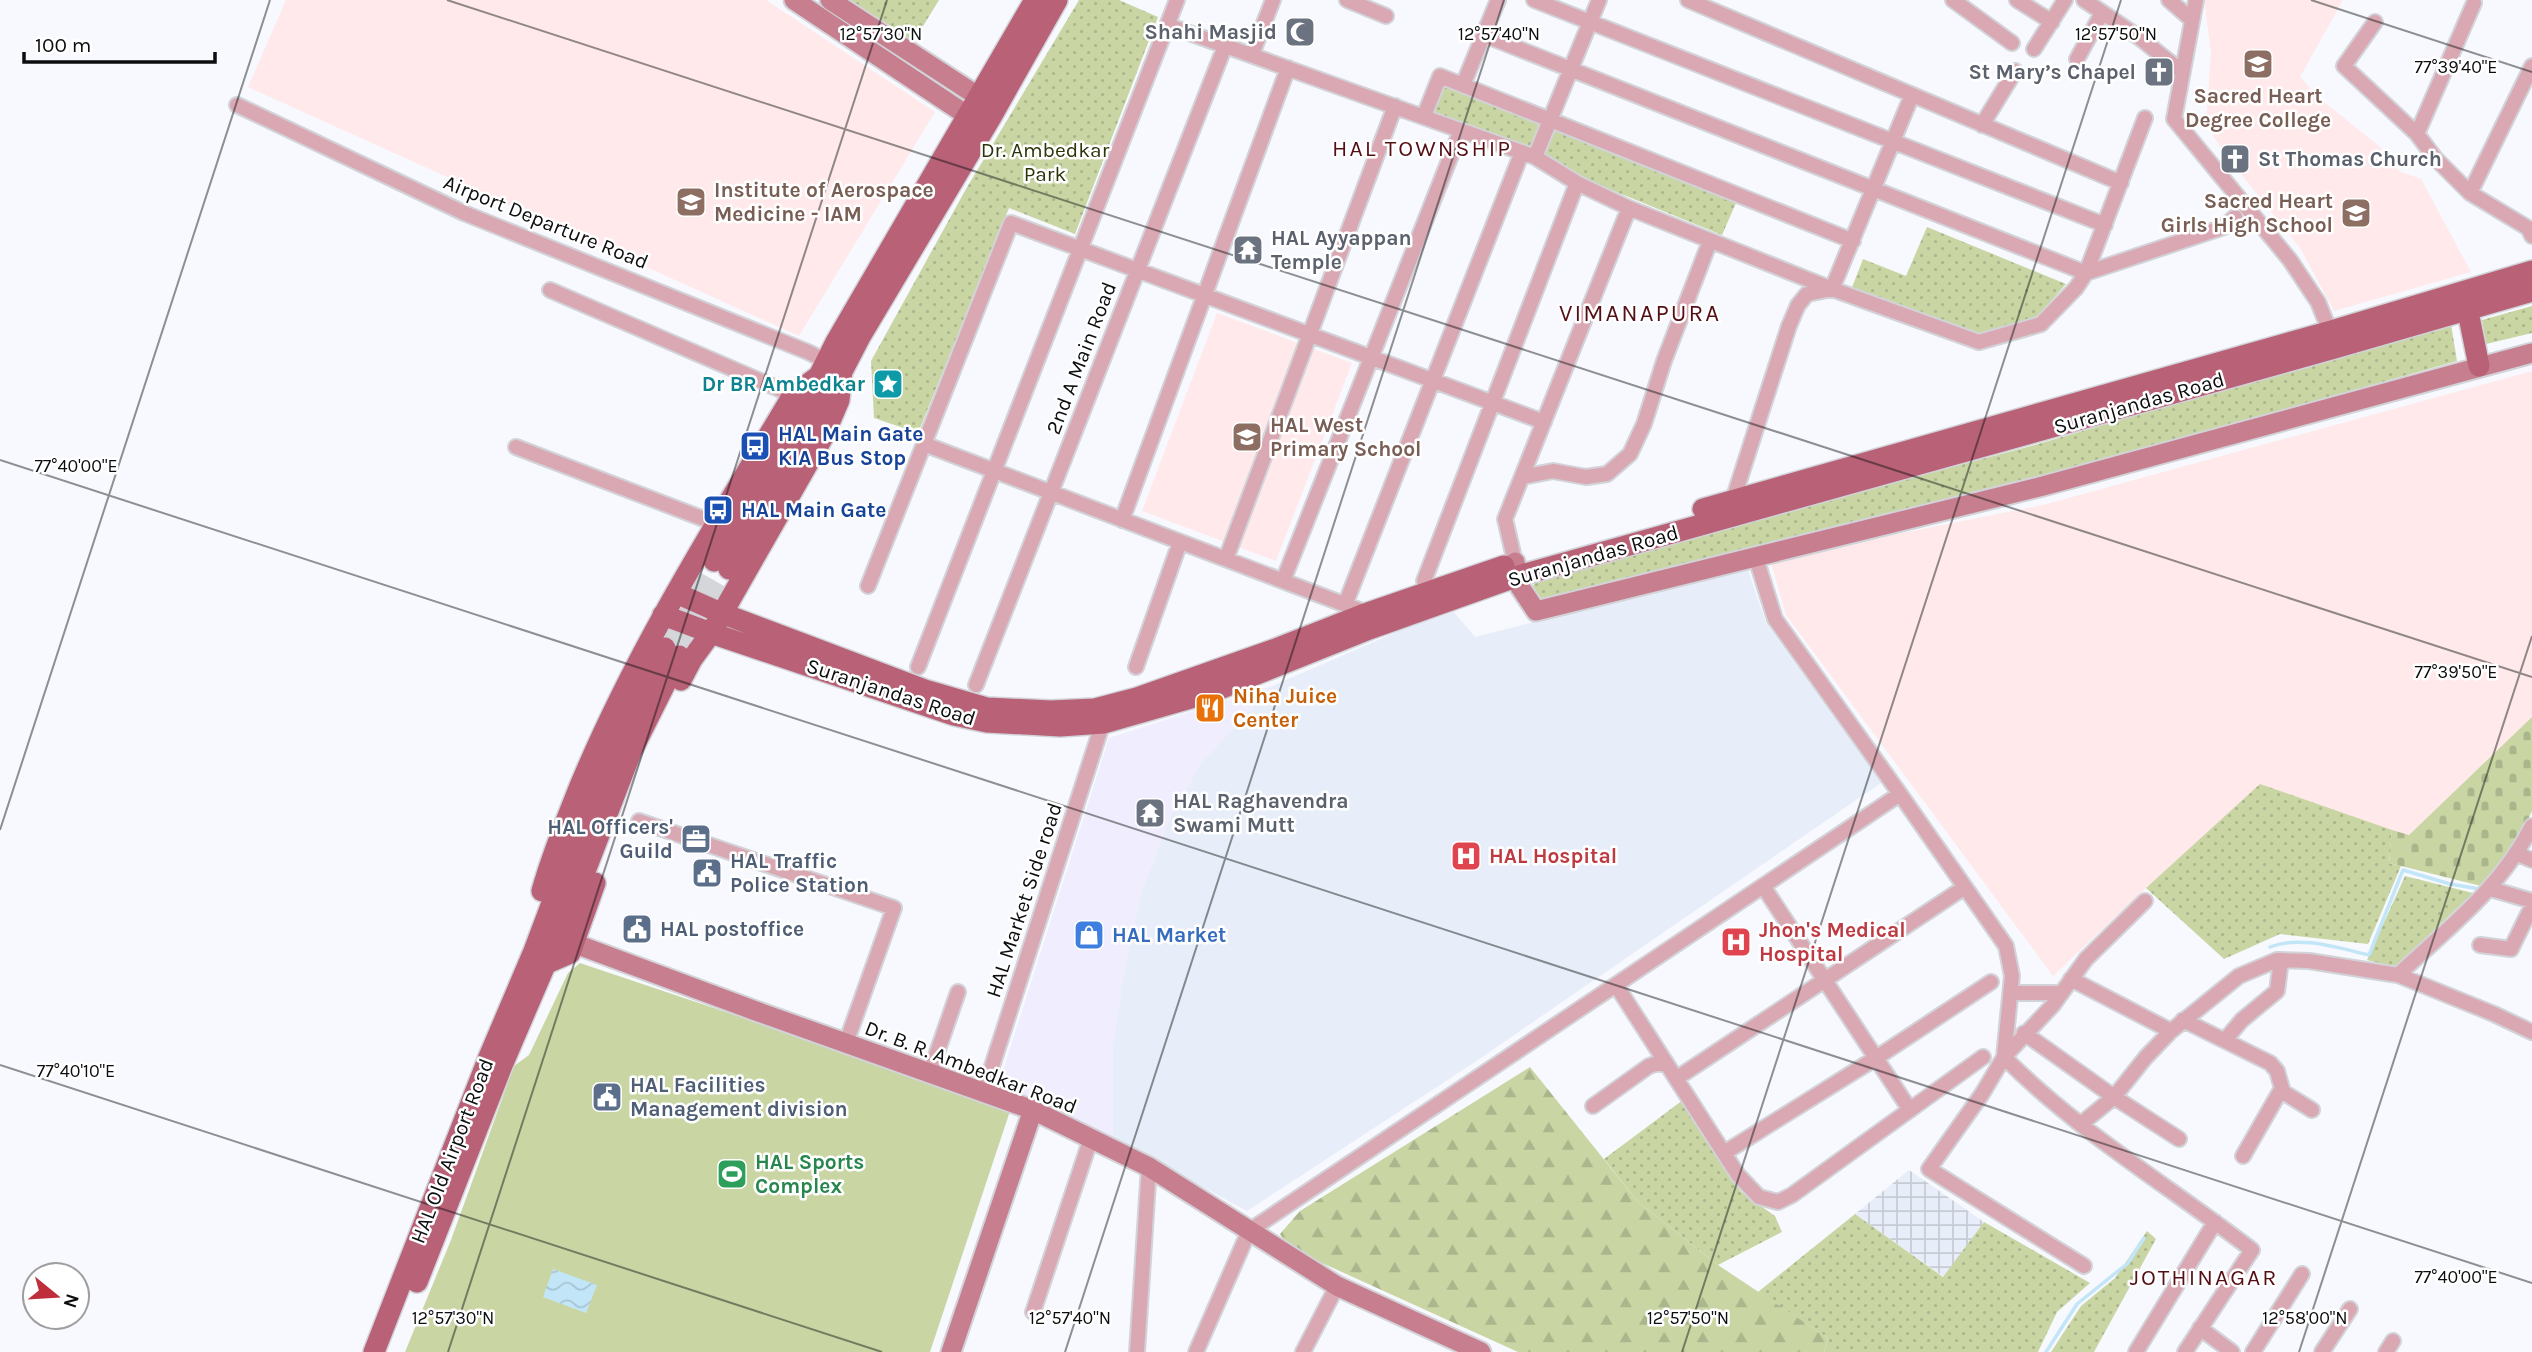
<svg xmlns="http://www.w3.org/2000/svg" width="2532" height="1352" viewBox="0 0 2532 1352" font-family="Karla,sans-serif">
  <defs>
    <pattern id="industrial-grid" width="8" height="8" patternUnits="userSpaceOnUse" patternTransform="scale(1.75)"><rect width="8" height="8" fill="#e8eef9"/><path d="M0 4h8M4 0v8" fill="none" stroke="#c6cbd4"/></pattern>
    <pattern id="green-dots" width="8" height="8" patternUnits="userSpaceOnUse" patternTransform="scale(1.75)"><rect width="8" height="8" fill="#c9d6a4"/><path d="M2 2h.1M6 6h.1" fill="none" stroke="#abb68c" stroke-width="1.8" stroke-linecap="round"/></pattern>
    <pattern id="forest-firs" width="22" height="20" patternUnits="userSpaceOnUse" patternTransform="scale(1.75)"><rect width="22" height="20" fill="#c9d6a4"/><path d="M5 1l3.5 6h-7zM16 11l3.5 6h-7z" fill="#abb68c"/></pattern>
    <pattern id="cemetery-stones" width="16" height="16" patternUnits="userSpaceOnUse" patternTransform="scale(1.75)"><rect width="16" height="16" fill="#c9d6a4"/><path d="M2 7V4a2 2 0 0 1 4 0v3zM10 15v-3a2 2 0 0 1 4 0v3z" fill="#abb68c"/></pattern>
    <pattern id="water-waves" width="16" height="10" patternUnits="userSpaceOnUse" patternTransform="scale(1.75)"><rect width="16" height="10" fill="#c2e6f8"/><path d="M0 5q4-4 8 0t8 0" fill="none" stroke="#a6c4d3"/></pattern>
  </defs>
  <rect width="100%" height="100%" fill="#f7f9fe"/>
  <path fill="#efedfe" d="M 1274,685 L 1201,763 L 1170,818 L 1141,893 L 1123,977 L 1113,1046 L 1113,1139 L 998,1086 L 1109,738 Z"/>
  <path fill="url(#industrial-grid)" d="M 1909,1170 L 1984,1222 L 1944,1277 L 1855,1214 Z"/>
  <path fill="#ffe9ea" d="M 286,0 L 766,0 L 935,112 L 799,336 L 248,87 Z
    M 2204,0 L 2343,0 L 2300,77 L 2319,98 L 2379,146 L 2399,171 L 2421,179 L 2471,272 L 2334,311 L 2300,248 L 2222,150 L 2206,124 L 2211,52 Z
    M 1217,313 L 1352,363 L 1276,561 L 1142,511 Z
    M 2532,371 L 2532,717 L 2408,836 L 2260,785 L 2146,888 L 2053,976 L 1786,615 L 1770,559 L 2043,505 Z"/>
  <path fill="#e8eef9" d="M 1747,567 L 1766,623 L 1881,783 L 1472,1064 L 1247,1211 L 1113,1139 L 1113,1046 L 1123,977 L 1141,893 L 1170,818 L 1201,763 L 1274,685 L 1406,628 L 1454,612 L 1475,637 Z"/>
  <path fill="url(#green-dots)" d="M 844,0 L 939,0 L 909,49 Z
    M 1079,0 L 1119,0 L 1158,17 L 1075,234 L 1009,208 L 918,433 L 874,418 L 871,361 L 966,189 Z
    M 1461,86 L 1543,121 L 1531,149 L 1430,113 L 1442,88 Z
    M 1555,126 L 1736,203 L 1722,235 L 1582,178 L 1545,154 Z
    M 1927,227 L 2066,284 L 2037,317 L 1981,336 L 1851,290 L 1863,259 L 1906,276 Z
    M 2532,306 L 2532,333 L 2486,344 L 2482,320 Z
    M 2451,324 L 2457,361 L 2044,477 L 1541,601 L 1530,593 L 1537,578 L 2031,446 Z
    M 2260,784 L 2392,830 L 2389,863 L 2401,866 L 2368,944 L 2280,934 L 2224,959 L 2146,888 Z
    M 2405,876 L 2473,893 L 2395,967 L 2367,960 Z
    M 1683,1100 L 1741,1192 L 1775,1216 L 1782,1232 L 1718,1265 L 1638,1202 L 1604,1159 Z
    M 1855,1214 L 1943,1277 L 1984,1222 L 2090,1283 L 2057,1312 L 2038,1352 L 1824,1352 L 1828,1338 L 1758,1292 Z
    M 2147,1231 L 2156,1239 L 2094,1352 L 2051,1352 L 2081,1306 L 2115,1278 Z"/>
  <path fill="url(#forest-firs)" d="M 1530,1067 L 1638,1202 L 1718,1265 L 1828,1338 L 1824,1352 L 1518,1352 L 1289,1248 L 1280,1234 L 1300,1211 Z"/>
  <path fill="url(#cemetery-stones)" d="M 2532,717 L 2532,811 L 2508,861 L 2481,886 L 2389,863 L 2392,830 L 2409,835 Z"/>
  <path fill="#c9d6a4" d="M 580,963 L 1011,1108 L 930,1352 L 405,1352 L 451,1240 L 514,1066 L 529,1055 L 568,973 Z"/>
  <path fill="url(#water-waves)" d="M 553,1269 L 597,1285 L 586,1313 L 543,1297 Z"/>
  <g fill="none" stroke-linecap="round" stroke-linejoin="round">
    <path stroke="#c2e6f8" stroke-width="3.5" d="M 2270,947 C 2300,935 2338,948 2369,955 L 2403,870 L 2450,884 L 2480,889
      M 2046,1352 L 2077,1304 L 2128,1263 L 2144,1238"/>
    <path stroke="#d4d6da" stroke-width="21" stroke-dasharray="21 10" stroke-linecap="butt" d="M 665,648 L 714,561
      M 679,656 L 729,569"/>
    <g stroke="#d1d3d8" stroke-width="18">
      <path id="street" d="M 1347,0 L 1386,16
        M 1534,0 L 2105,225
        M 1688,0 L 2121,183
        M 1953,0 L 2012,43
        M 2017,0 L 2052,22
        M 2084,0 L 2140,38 L 2182,72
        M 2169,0 L 2192,20
        M 2196,0 L 2174,119 L 2290,260 L 2318,302 L 2333,339
        M 2375,22 L 2344,66 L 2417,134 L 2435,158 L 2470,193 L 2528,228 L 2532,236
        M 1167,25 L 1535,157 L 1577,183 L 1629,208 L 1832,289 L 1979,342 L 2041,324 L 2076,288 L 2086,273 L 2145,118
        M 1484,35 L 2086,273 L 2224,227 L 2235,217
        M 2034,49 L 2065,0
        M 1252,54 L 1273,0
        M 2077,59 L 2102,13
        M 1463,85 L 1498,0
        M 237,105 L 464,213 L 808,352 L 832,364
        M 1424,116 L 1440,76 L 1853,241
        M 1982,125 L 2015,71
        M 2417,134 L 2474,3
        M 1535,157 L 1599,0
        M 2470,193 L 2532,66
        M 550,290 L 793,395
        M 924,444 L 1367,613 L 1368,617
        M 516,447 L 717,524
        M 1522,477 L 1553,471 L 1586,477 L 1607,474 L 1630,454 L 1644,424 L 1664,361 L 1710,241
        M 1733,500 L 1789,326 L 1798,305 L 1807,294 L 1832,289 L 1912,95
        M 1122,520 L 1288,68
        M 1755,555 L 1775,619 L 1900,794 L 2006,946 L 2012,976 L 2004,1057
        M 1226,559 L 1395,106
        M 1515,562 L 1505,519 L 1629,208
        M 1283,581 L 1461,130
        M 1424,581 L 1577,183
        M 868,586 L 1011,223 L 1544,422
        M 1345,605 L 1522,152
        M 918,667 L 1177,0
        M 1136,667 L 1180,542
        M 976,685 L 1225,46
        M 639,821 L 894,908 L 846,1043
        M 2518,854 L 2532,860
        M 1763,886 L 1910,1110
        M 2491,889 L 2532,901
        M 2480,945 L 2511,949 L 2532,906
        M 2398,975 L 2494,1014 L 2532,1032
        M 2071,979 L 2171,1031
        M 1616,985 L 1738,1175 L 1759,1197 L 1778,1202 L 1792,1195 L 1983,1057
        M 2011,993 L 2062,993
        M 2183,1020 L 2270,1063 L 2277,1071 L 2283,1092 L 2312,1110
        M 2024,1033 L 2114,1097 L 2179,1139
        M 2225,1040 L 2242,1020 L 2277,991 L 2281,960
        M 2004,1057 C 2077,1131 2169,1186 2252,1250 L 2185,1352
        M 930,1073 L 958,992
        M 1677,1078 L 1965,887
        M 984,1091 L 1105,716
        M 1593,1106 L 1649,1066 L 1658,1063 L 1666,1065
        M 2081,1124 L 2114,1097 L 2146,1057 L 2171,1031 L 2239,976 L 2277,960 L 2309,961 L 2398,975 C 2448,928 2501,888 2532,826
        M 1724,1153 L 1876,1058 L 1991,982
        M 2243,1156 L 2282,1088
        M 2084,1266 L 1929,1169 L 1982,1094 L 2004,1057 L 2053,1005 L 2086,959 L 2145,901
        M 1033,1312 L 1091,1138
        M 2200,1328 L 2232,1352
        M 1137,1352 L 1149,1167
        M 1196,1352 L 1249,1231 L 1900,794
        M 1303,1352 L 1337,1286
        M 2136,1352 L 2215,1222
        M 2253,1352 L 2302,1274
        M 2322,1352 L 2350,1309
        M 2386,1352 L 2393,1341"/>
    </g>
    <g stroke="#d1d3d8" stroke-width="23">
      <path id="secondary" d="M 794,0 L 968,116
        M 830,0 L 979,97
        M 1515,562 L 1520,587 L 1536,611 L 2043,486 L 2532,353
        M 573,943 L 753,1010 L 1033,1110 L 1149,1167 L 1337,1286 L 1481,1352
        M 951,1352 L 1033,1110"/>
    </g>
    <g stroke="#d1d3d8" stroke-width="24">
      <path id="primary" d="M 2465,297 L 2479,366
        M 1703,509 L 2331,331 L 2532,271
        M 714,561 L 808,398 L 836,342 L 1035,0
        M 729,569 L 821,412 L 861,335 L 991,117 L 1057,0
        M 676,593 L 721,613 L 925,690 L 987,708 L 1051,711 L 1095,709 L 1137,698 L 1273,650 L 1362,615 L 1504,566
        M 663,615 L 711,633 L 954,715 L 987,722 L 1060,726 L 1104,723 L 1212,692 L 1369,629 L 1518,576 L 2335,348 L 2532,291
        M 681,680 L 692,659 L 711,633 L 824,435 L 839,400 L 842,370
        M 542,891 C 552,855 566,821 580,786 C 637,649 717,523 793,395 L 819,376
        M 547,963 L 570,953 L 595,883
        M 417,1282 L 503,1063 L 582,879 L 631,752 L 679,656
        M 374,1352 L 489,1057 L 534,951 L 590,802 L 614,746 L 665,648"/>
    </g>
    <use href="#street" stroke="#daa8b2" stroke-width="14"/>
    <use href="#secondary" stroke="#c77f8f" stroke-width="19"/>
    <use href="#primary" stroke="#b86177" stroke-width="21"/>
  </g>
  <path fill="none" stroke="#0c0d0e" stroke-width="2" stroke-opacity="0.45" d="M 447,0 L 2532,677M 2311,0 L 2532,72M 0,460 L 2532,1283M 0,830 L 270,0M 0,1065 L 882,1352M 448,1352 L 887,0M 1065,1352 L 1504,0M 1682,1352 L 2121,0M 2299,1352 L 2532,636"/>
  <defs>
    <g id="mosque-square" transform="scale(1.575)"><rect x="-9" y="-9" width="18" height="18" rx="4" fill="#6b7280" stroke="#fff"/><path d="M3.5-4.9A6 6 0 1 0 3.5 4.9A5 5 0 1 1 3.5-4.9Z" fill="#fff"/></g>
    <g id="university-square" transform="scale(1.575)"><rect x="-9" y="-9" width="18" height="18" rx="4" fill="#8d6e63" stroke="#fff"/><path d="M0-5L7-2L0 1L-7-2ZM-4 1L0 2.5L4 1V4Q0 6-4 4Z" fill="#fff"/></g>
    <g id="church-square" transform="scale(1.575)"><rect x="-9" y="-9" width="18" height="18" rx="4" fill="#6b7280" stroke="#fff"/><path d="M-1.2-6h2.4v3.5h3.3v2.4h-3.3V6h-2.4V-.1h-3.3v-2.4h3.3Z" fill="#fff"/></g>
    <g id="school-square" transform="scale(1.575)"><rect x="-9" y="-9" width="18" height="18" rx="4" fill="#8d6e63" stroke="#fff"/><path d="M0-5L7-2L0 1L-7-2ZM-4 1L0 2.5L4 1V4Q0 6-4 4Z" fill="#fff"/></g>
    <g id="temple-square" transform="scale(1.575)"><rect x="-9" y="-9" width="18" height="18" rx="4" fill="#6b7280" stroke="#fff"/><path d="M0-6L5-2H3V0L6.5 2.5H4V6H1.5V3h-3V6H-4V2.5H-6.5L-3 0V-2H-5Z" fill="#fff"/></g>
    <g id="sight-square" transform="scale(1.575)"><rect x="-9" y="-9" width="18" height="18" rx="4" fill="#0f9aa8" stroke="#fff"/><path d="M0-6L1.8-2.2L6-1.7L2.9 1.2L3.7 5.4L0 3.3L-3.7 5.4L-2.9 1.2L-6-1.7L-1.8-2.2Z" fill="#fff"/></g>
    <g id="bus-square" transform="scale(1.575)"><rect x="-9" y="-9" width="18" height="18" rx="4" fill="#1a4fb4" stroke="#fff"/><path d="M-5-6H5V4H4V6H2V4H-2V6H-4V4H-5ZM-3.5-4V0h7V-4ZM-3.5 1.2v1.5H-2V1.2ZM2 1.2v1.5H3.5V1.2Z" fill="#fff"/></g>
    <g id="restaurant-square" transform="scale(1.575)"><rect x="-9" y="-9" width="18" height="18" rx="4" fill="#e8710a" stroke="#fff"/><path d="M-5-6h1v4h1v-4h1v4h1v-4h1v5L-1.5 .5V6h-2V.5L-5-1ZM5-6V6H3V1.5H1.5Q1.5-4 5-6Z" fill="#fff"/></g>
    <g id="office-square" transform="scale(1.575)"><rect x="-9" y="-9" width="18" height="18" rx="4" fill="#5c6f8a" stroke="#fff"/><path d="M-6-3h4V-5.5h4V-3h4V5H-6ZM-1-4.5V-3h2v-1.5ZM-6 0V1H6V0Z" fill="#fff"/></g>
    <g id="hospital-square" transform="scale(1.575)"><rect x="-9" y="-9" width="18" height="18" rx="4" fill="#e0444e" stroke="#fff"/><path d="M-5-5h3v3.5h4V-5h3V5h-3V1.5h-4V5h-3Z" fill="#fff"/></g>
    <g id="civic-square" transform="scale(1.575)"><rect x="-9" y="-9" width="18" height="18" rx="4" fill="#5c6f8a" stroke="#fff"/><path d="M-.6-6.5H3V-4.5H.6V-3L4-1V1h2V6H-6V1h2V-1L-.6-3ZM-1.2 2.5V6h2.4V2.5Z" fill="#fff"/></g>
    <g id="shop-square" transform="scale(1.575)"><rect x="-9" y="-9" width="18" height="18" rx="4" fill="#3f7fe0" stroke="#fff"/><path d="M-5-2.5h2.3a2.7 3.5 0 0 1 5.4 0H5L5.5 6h-11ZM-1.5-2.5h3a1.5 2.3 0 0 0-3 0Z" fill="#fff"/></g>
    <g id="stadium-square" transform="scale(1.575)"><rect x="-9" y="-9" width="18" height="18" rx="4" fill="#2e9e5b" stroke="#fff"/><path d="M0-5a6.5 5 0 1 0 0 10a6.5 5 0 1 0 0-10ZM-3.5-1.8h7v3.6h-7Z" fill="#fff"/></g>
  </defs>
  <g fill-rule="evenodd">
    <use href="#mosque-square" x="1300" y="32"/>
    <use href="#university-square" x="2258" y="64"/>
    <use href="#church-square" x="2159" y="72"/>
    <use href="#church-square" x="2235" y="159"/>
    <use href="#university-square" x="691" y="202"/>
    <use href="#school-square" x="2356" y="213"/>
    <use href="#temple-square" x="1248" y="250"/>
    <use href="#sight-square" x="888" y="384"/>
    <use href="#school-square" x="1247" y="437"/>
    <use href="#bus-square" x="755" y="446"/>
    <use href="#bus-square" x="718" y="510"/>
    <use href="#restaurant-square" x="1210" y="708"/>
    <use href="#temple-square" x="1150" y="813"/>
    <use href="#office-square" x="696" y="839"/>
    <use href="#hospital-square" x="1466" y="856"/>
    <use href="#civic-square" x="707" y="873"/>
    <use href="#civic-square" x="637" y="929"/>
    <use href="#shop-square" x="1089" y="935"/>
    <use href="#hospital-square" x="1736" y="942"/>
    <use href="#civic-square" x="607" y="1097"/>
    <use href="#stadium-square" x="732" y="1174"/>
  </g>
  <g text-anchor="middle" dominant-baseline="central" stroke-width="5" stroke-linejoin="round" paint-order="stroke">
    <g font-size="21" font-weight="bold" fill="#5b616d" stroke="#fff" text-anchor="start">
      <text x="1277" y="32" text-anchor="end">Shahi Masjid</text>
      <text x="2136" y="72" text-anchor="end">St Mary’s Chapel</text>
      <text x="2258" y="159">St Thomas Church</text>
      <text x="1271" y="238">HAL Ayyappan<tspan x="1271" dy="24">Temple</tspan></text>
      <text x="1173" y="801">HAL Raghavendra<tspan x="1173" dy="24">Swami Mutt</tspan></text>
    </g>
    <g font-size="21" font-weight="bold" fill="#785e54" stroke="#fff" text-anchor="start">
      <text x="2258" y="96" text-anchor="middle">Sacred Heart<tspan x="2258" dy="24">Degree College</tspan></text>
      <text x="714" y="190">Institute of Aerospace<tspan x="714" dy="24">Medicine - IAM</tspan></text>
      <text x="2333" y="201" text-anchor="end">Sacred Heart<tspan x="2333" dy="24">Girls High School</tspan></text>
      <text x="1270" y="425">HAL West<tspan x="1270" dy="24">Primary School</tspan></text>
    </g>
    <g font-size="21" fill="#2c3409" stroke="#fff">
      <text x="1045" y="150">Dr. Ambedkar<tspan x="1045" dy="24">Park</tspan></text>
    </g>
    <g font-size="21" fill="#0c0d0e" stroke="#fff">
      <text transform="translate(546 222) rotate(22)">Airport Departure Road</text>
      <text transform="translate(1081 358) rotate(-69)">2nd A Main Road</text>
      <text transform="translate(2139 403) rotate(-16)">Suranjandas Road</text>
      <text transform="translate(1593 556) rotate(-16)">Suranjandas Road</text>
      <text transform="translate(891 692) rotate(18)">Suranjandas Road</text>
      <text transform="translate(1024 900) rotate(-72)">HAL Market Side road</text>
      <text transform="translate(971 1067) rotate(21)">Dr. B. R. Ambedkar Road</text>
      <text transform="translate(452 1151) rotate(-69)">HAL Old Airport Road</text>
    </g>
    <g font-size="21" font-weight="bold" fill="#0d838f" stroke="#fff" text-anchor="end">
      <text x="865" y="384">Dr BR Ambedkar</text>
    </g>
    <g font-size="21" font-weight="bold" fill="#164399" stroke="#fff" text-anchor="start">
      <text x="778" y="434">HAL Main Gate<tspan x="778" dy="24">KIA Bus Stop</tspan></text>
      <text x="741" y="510">HAL Main Gate</text>
    </g>
    <g font-size="21" font-weight="bold" fill="#c56008" stroke="#fff" text-anchor="start">
      <text x="1233" y="696">Niha Juice<tspan x="1233" dy="24">Center</tspan></text>
    </g>
    <g font-size="21" font-weight="bold" fill="#4e5e75" stroke="#fff" text-anchor="start">
      <text x="673" y="827" text-anchor="end">HAL Officers'<tspan x="673" dy="24">Guild</tspan></text>
      <text x="730" y="861">HAL Traffic<tspan x="730" dy="24">Police Station</tspan></text>
      <text x="660" y="929">HAL postoffice</text>
      <text x="630" y="1085">HAL Facilities<tspan x="630" dy="24">Management division</tspan></text>
    </g>
    <g font-size="21" font-weight="bold" fill="#be3a42" stroke="#fff" text-anchor="start">
      <text x="1489" y="856">HAL Hospital</text>
      <text x="1759" y="930">Jhon's Medical<tspan x="1759" dy="24">Hospital</tspan></text>
    </g>
    <g font-size="21" font-weight="bold" fill="#366cbe" stroke="#fff" text-anchor="start">
      <text x="1112" y="935">HAL Market</text>
    </g>
    <g font-size="21" font-weight="bold" fill="#27864d" stroke="#fff" text-anchor="start">
      <text x="755" y="1162">HAL Sports<tspan x="755" dy="24">Complex</tspan></text>
    </g>
    <g font-size="23" letter-spacing="2" fill="#540f15" stroke="#fff">
      <text x="1422" y="148">HAL TOWNSHIP</text>
      <text x="2204" y="1277">JOTHINAGAR</text>
    </g>
    <g font-size="24" letter-spacing="2" fill="#540f15" stroke="#fff">
      <text x="1640" y="313">VIMANAPURA</text>
    </g>
  </g>
  <g font-size="18" text-anchor="middle" fill="#0c0d0e" stroke="#fff" stroke-width="5" stroke-linejoin="round" paint-order="stroke">
    <text x="881" y="40">12°57'30"N</text>
    <text x="1499" y="40">12°57'40"N</text>
    <text x="2116" y="40">12°57'50"N</text>
    <text x="2456" y="73">77°39'40"E</text>
    <text x="76" y="472">77°40'00"E</text>
    <text x="2456" y="678">77°39'50"E</text>
    <text x="76" y="1077">77°40'10"E</text>
    <text x="2456" y="1283">77°40'00"E</text>
    <text x="453" y="1324">12°57'30"N</text>
    <text x="1070" y="1324">12°57'40"N</text>
    <text x="1688" y="1324">12°57'50"N</text>
    <text x="2305" y="1324">12°58'00"N</text>
  </g>
  <g transform="translate(56 1296) rotate(108)"><circle r="33" fill="#ffffff" stroke="#9e9e9f" stroke-width="2"/>
  <path d="M0-5L12 26L0 18L-12 26Z" fill="#bf2e3b"/>
  <text y="-10" font-size="19" font-weight="bold" text-anchor="middle" fill="#0c0d0e">N</text>
  </g>
  <path d="M24 52v10h191v-10" fill="none" stroke="#0c0d0e" stroke-width="3.5"/>
  <text x="35" y="52" font-size="21" fill="#0c0d0e" stroke="#ffffff" stroke-width="5" paint-order="stroke">100 m</text>
</svg>
